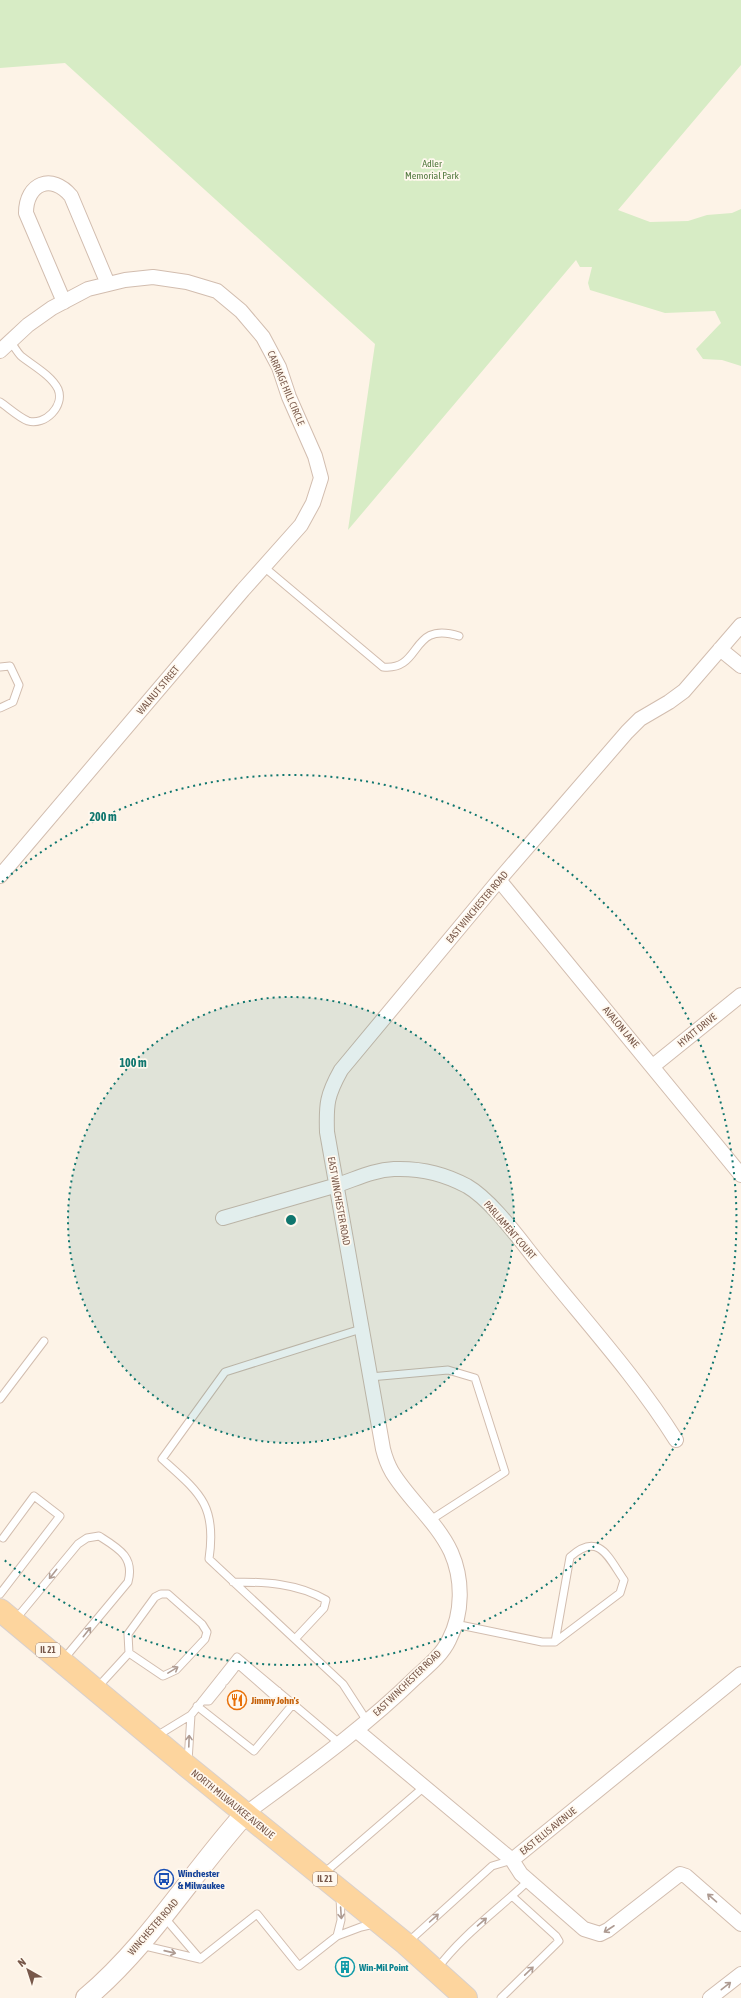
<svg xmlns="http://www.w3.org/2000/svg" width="741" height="1998" viewBox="0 0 741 1998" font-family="'Asap Condensed',sans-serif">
  <rect width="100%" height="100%" fill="#fdf3e7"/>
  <path fill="#d7ecc5" d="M 0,0 L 741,0 L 741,65 L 618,210 L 650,222 L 688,221 L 707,215 L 732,213 L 741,209 L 741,366 L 722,360 L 703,359 L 696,349 L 721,323 L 715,311 L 665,313 L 590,290 L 588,283 L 592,267 L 580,267 L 576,260 L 348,530 L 375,344 L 65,63 L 0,68 Z"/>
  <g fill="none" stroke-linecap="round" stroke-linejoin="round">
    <g stroke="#d2bdaf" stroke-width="9">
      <path id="lane" d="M 0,402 C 9,408 18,417 28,421 C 45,426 65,406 58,389 C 51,375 32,365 21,356 C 17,352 14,346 10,341
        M 264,567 L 383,667 C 423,671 409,620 459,636
        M 0,667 L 10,666 L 19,685 L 13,702 L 0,708
        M 361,1329 L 225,1372 L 162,1459 C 200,1493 217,1505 209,1559 L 343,1684 L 367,1721
        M 370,1377 L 448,1370 L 475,1378 L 505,1472 L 429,1521
        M 0,1399 L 44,1341
        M 233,1582 C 265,1582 297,1583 326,1600 L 324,1608 L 295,1639
        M 0,1594 L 60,1516 L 34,1496 L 3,1538
        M 15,1620 L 78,1544 L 87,1538 L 99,1536 C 118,1548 135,1557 128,1582 L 63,1660
        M 455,1624 L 542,1642 L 555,1642 L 620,1593 L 624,1580 C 608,1557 599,1531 570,1557 L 555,1642
        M 225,1681 L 236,1667 L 240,1666 L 273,1695 L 278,1691
        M 97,1688 L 129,1653 L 128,1634 L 155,1597 L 161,1594 L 168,1594 L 202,1624 L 207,1632 L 205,1639 L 176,1670 L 163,1676 L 129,1653
        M 202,1701 L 209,1701 L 222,1685
        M 197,1706 L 254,1751 L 293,1704 L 339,1743
        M 155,1737 L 191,1715 L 237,1657 L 293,1704
        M 188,1761 L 191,1715
        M 323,1874 L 424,1787
        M 164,1917 L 200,1959
        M 337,1936 L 341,1920 L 340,1896
        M 407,1943 L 492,1866 L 512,1860
        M 141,1945 L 200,1959
        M 200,1959 L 257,1914 L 299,1966 L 337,1936 L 361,1927 L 374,1924
        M 437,1969 C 462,1935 498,1910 528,1881
        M 501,1998 L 559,1941 L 556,1936 L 512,1896"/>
    </g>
    <g stroke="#d2bdaf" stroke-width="16">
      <path id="street" d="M 64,302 L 26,213 C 26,183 52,173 71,196 L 108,284
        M 0,351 L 28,325 L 52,308 L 88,289 L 125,280 L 153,277 L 187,282 L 217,291 L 241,311 L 263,337 L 279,367 L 289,397 L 315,456 L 321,478 L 313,503 L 301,525 L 243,590 L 0,876
        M 720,649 L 741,666
        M 499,880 L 741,1175
        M 653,1066 L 741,995
        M 223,1218 C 260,1207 297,1197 334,1186 C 354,1180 372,1170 394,1169 C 419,1168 445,1174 467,1186 C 493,1201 522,1243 541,1266 C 587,1323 637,1378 676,1440
        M 356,1730 L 512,1860 L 741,1674
        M 245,1814 C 303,1771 363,1729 415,1678 C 427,1667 442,1655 449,1640 C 463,1613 463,1579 451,1552 C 437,1522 409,1500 392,1472 C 388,1465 385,1457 383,1449 L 327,1132 C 326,1104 327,1095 341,1070 L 499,880 L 627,732 L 640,719 L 669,702 L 684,691 L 741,625
        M 512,1860 L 521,1874 L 584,1929 L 600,1934 L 608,1930 L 680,1874 L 686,1876 L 741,1924
        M 710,1998 L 741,1974"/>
    </g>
    <g stroke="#d5bcac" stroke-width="22">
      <path id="secondary" d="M 86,1998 C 149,1945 191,1874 245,1814"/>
    </g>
    <g stroke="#d9d0cc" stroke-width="24">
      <path id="primary" d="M 0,1610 L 188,1767 L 406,1944 L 466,1998"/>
    </g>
    <use href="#lane" stroke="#fff" stroke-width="7"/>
    <use href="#street" stroke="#fff" stroke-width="14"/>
    <use href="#secondary" stroke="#fff" stroke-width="20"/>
    <use href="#primary" stroke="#fdd59e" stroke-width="22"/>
  </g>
  <defs><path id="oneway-shaft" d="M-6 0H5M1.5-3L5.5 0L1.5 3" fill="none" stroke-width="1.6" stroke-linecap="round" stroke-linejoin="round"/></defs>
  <g stroke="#ae9b92">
    <use href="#oneway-shaft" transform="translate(53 1574) rotate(129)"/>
    <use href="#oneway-shaft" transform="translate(87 1632) rotate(-51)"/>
    <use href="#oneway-shaft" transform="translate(173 1670) rotate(-31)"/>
    <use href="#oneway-shaft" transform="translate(189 1741) rotate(-88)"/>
    <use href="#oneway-shaft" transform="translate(712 1898) rotate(-139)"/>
    <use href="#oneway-shaft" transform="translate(341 1913) rotate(86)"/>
    <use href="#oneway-shaft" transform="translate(434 1918) rotate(-42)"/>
    <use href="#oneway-shaft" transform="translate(482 1922) rotate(-41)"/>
    <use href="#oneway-shaft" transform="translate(609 1929) rotate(147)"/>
    <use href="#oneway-shaft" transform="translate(170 1952) rotate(13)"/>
    <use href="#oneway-shaft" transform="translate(529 1971) rotate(-44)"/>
    <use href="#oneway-shaft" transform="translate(726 1986) rotate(-38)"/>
  </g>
  <circle cx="291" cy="1220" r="223" fill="#0f766e" fill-opacity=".12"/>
  <g fill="none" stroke="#0f766e" stroke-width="2" stroke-dasharray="2 4">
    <circle cx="291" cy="1220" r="223"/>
    <path d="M2 882A445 445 0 1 1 2 1558"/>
  </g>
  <defs>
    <g id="restaurant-ring" transform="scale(1)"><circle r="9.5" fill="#fff8ee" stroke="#e8710a" stroke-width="1.5"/><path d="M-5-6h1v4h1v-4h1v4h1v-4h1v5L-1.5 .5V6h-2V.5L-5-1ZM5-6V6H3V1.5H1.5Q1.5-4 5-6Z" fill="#e8710a"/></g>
    <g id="bus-ring" transform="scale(1)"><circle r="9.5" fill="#fff8ee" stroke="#1a4fb4" stroke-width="1.5"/><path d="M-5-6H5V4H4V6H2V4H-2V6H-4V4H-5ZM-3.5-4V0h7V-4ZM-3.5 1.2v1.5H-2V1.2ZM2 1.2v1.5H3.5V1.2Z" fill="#1a4fb4"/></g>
    <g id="building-ring" transform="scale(1)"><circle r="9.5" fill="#fff8ee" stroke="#0f9aa8" stroke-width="1.5"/><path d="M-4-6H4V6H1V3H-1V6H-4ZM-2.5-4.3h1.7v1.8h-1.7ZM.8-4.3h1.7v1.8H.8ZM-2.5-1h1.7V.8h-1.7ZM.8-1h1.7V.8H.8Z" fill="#0f9aa8"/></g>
  </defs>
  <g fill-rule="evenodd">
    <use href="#restaurant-ring" x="237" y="1700"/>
    <use href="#bus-ring" x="164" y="1879"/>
    <use href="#building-ring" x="345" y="1967"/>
  </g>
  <g text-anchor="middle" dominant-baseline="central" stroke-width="3.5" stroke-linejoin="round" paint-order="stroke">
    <g fill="#fff8ee" stroke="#a0887b" stroke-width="1">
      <rect x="36" y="1643" width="24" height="14" rx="3"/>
      <rect x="313" y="1872" width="24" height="14" rx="3"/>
    </g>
    <g font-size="9" font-weight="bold" fill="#78584a">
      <text x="48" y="1650">IL 21</text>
      <text x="325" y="1879">IL 21</text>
    </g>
    <g font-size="10" fill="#52793f" stroke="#fff8ee">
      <text x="432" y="163">Adler<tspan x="432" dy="12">Memorial Park</tspan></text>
    </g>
    <g font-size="10" fill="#78584a" stroke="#fff8ee">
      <text transform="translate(286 388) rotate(67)">CARRIAGE HILL CIRCLE</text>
      <text transform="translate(158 690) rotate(-50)">WALNUT STREET</text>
      <text transform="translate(477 907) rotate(-50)">EAST WINCHESTER ROAD</text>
      <text transform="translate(621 1027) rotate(50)">AVALON LANE</text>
      <text transform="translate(697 1030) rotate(-39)">HYATT DRIVE</text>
      <text transform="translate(339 1201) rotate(80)">EAST WINCHESTER ROAD</text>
      <text transform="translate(510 1230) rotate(49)">PARLIAMENT COURT</text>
      <text transform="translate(407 1683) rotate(-44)">EAST WINCHESTER ROAD</text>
      <text transform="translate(233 1804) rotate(39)">NORTH MILWAUKEE AVENUE</text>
      <text transform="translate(548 1831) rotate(-39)">EAST ELLIS AVENUE</text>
      <text transform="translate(153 1927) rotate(-49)">WINCHESTER ROAD</text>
    </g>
    <g font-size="10" font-weight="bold" fill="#c56008" stroke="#fff8ee" text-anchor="start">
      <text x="251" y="1700">Jimmy John's</text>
    </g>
    <g font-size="10" font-weight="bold" fill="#164399" stroke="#fff8ee" text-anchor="start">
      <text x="178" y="1873">Winchester<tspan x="178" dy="12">&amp; Milwaukee</tspan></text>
    </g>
    <g font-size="10" font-weight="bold" fill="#0d838f" stroke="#fff8ee" text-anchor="start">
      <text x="359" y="1967">Win-Mil Point</text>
    </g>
  </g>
  <circle cx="291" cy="1220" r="6" fill="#0f766e" stroke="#fff8ee" stroke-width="2"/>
  <g font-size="12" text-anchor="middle" font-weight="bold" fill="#0f766e" stroke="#fff8ee" stroke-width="3.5" stroke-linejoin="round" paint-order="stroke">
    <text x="103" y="821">200 m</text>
    <text x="133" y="1067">100 m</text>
  </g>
  <g transform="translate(28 1970) rotate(321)" stroke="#fff8ee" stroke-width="3" paint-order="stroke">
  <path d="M0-3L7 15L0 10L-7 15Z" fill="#78584a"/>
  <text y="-6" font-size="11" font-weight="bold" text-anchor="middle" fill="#78584a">N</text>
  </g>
</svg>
